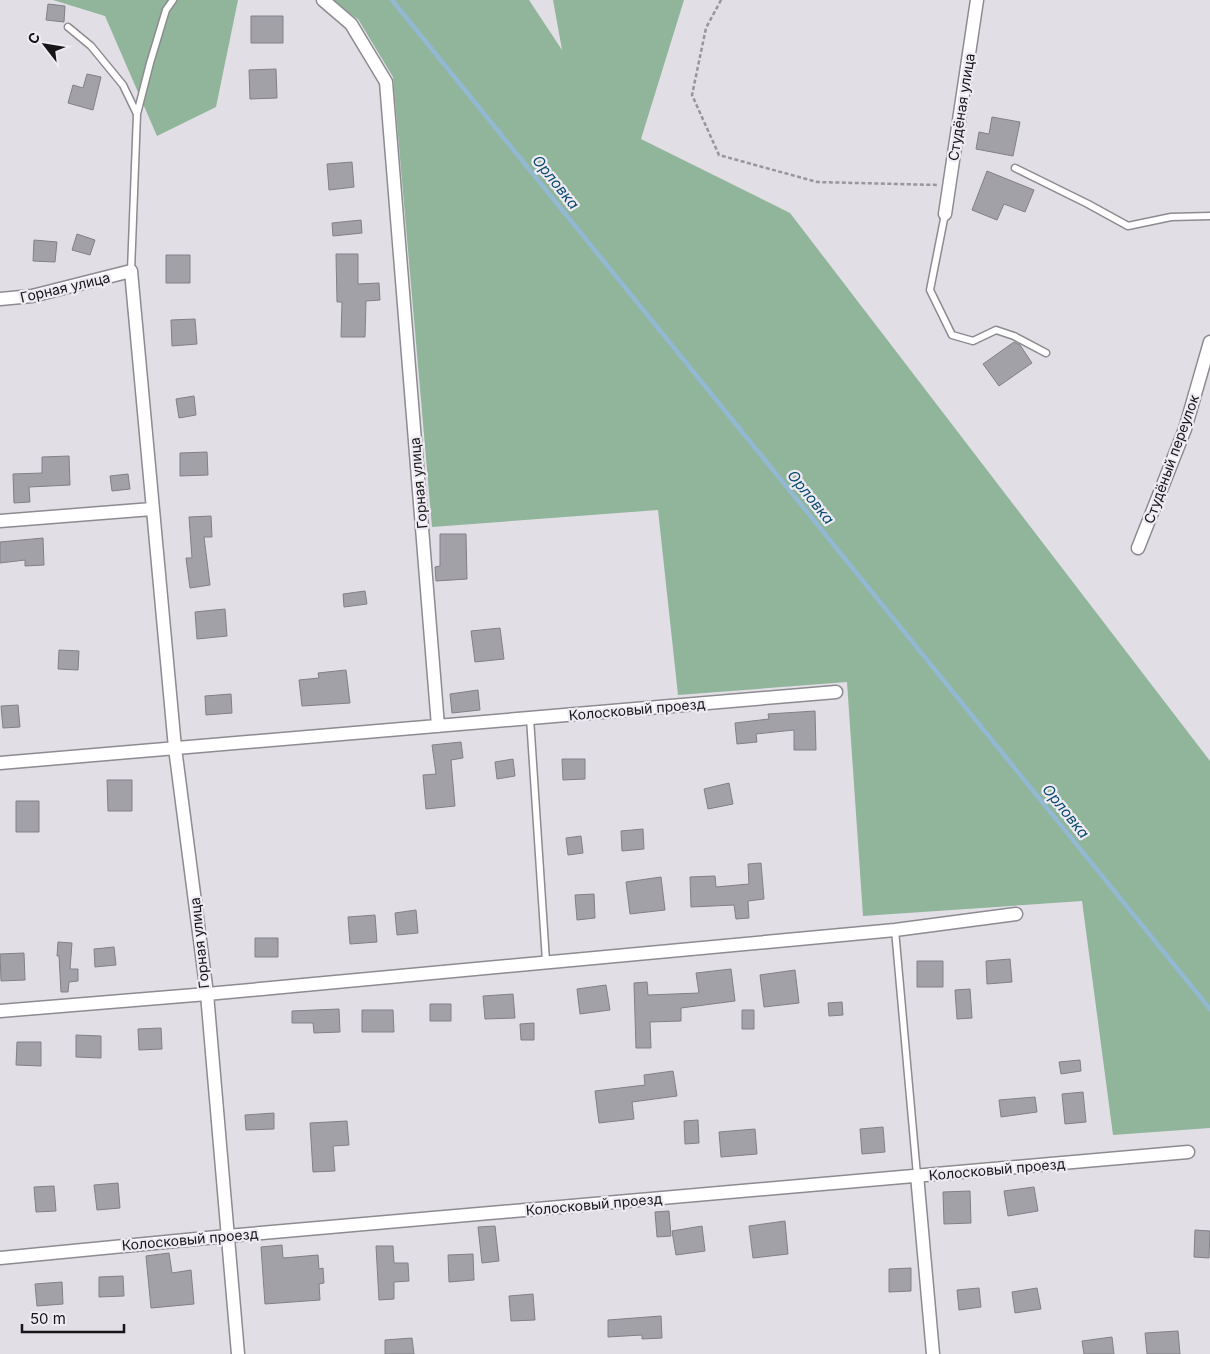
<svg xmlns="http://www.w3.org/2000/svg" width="1210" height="1354" viewBox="0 0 1210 1354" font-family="Inter,sans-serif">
  <rect width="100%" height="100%" fill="#e2dee6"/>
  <path fill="#90b59b" d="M 53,0 L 238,0 L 216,107 L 157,136 L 105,16 Z
    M 330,0 L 529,0 L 562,50 L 553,0 L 684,0 L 641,139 L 790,213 L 1210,761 L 1210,1128 L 1113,1135 L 1082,901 L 863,916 L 847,682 L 678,695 L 658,510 L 432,527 L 393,77 L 358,19 Z"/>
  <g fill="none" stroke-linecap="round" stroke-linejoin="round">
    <path stroke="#93b8d2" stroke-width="4.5" d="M 392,0 L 1210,1009"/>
  </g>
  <path fill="#a2a1a8" stroke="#828087" d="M 48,4 L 65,6 L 64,22 L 46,20 Z
    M 251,16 L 283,16 L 283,43 L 251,43 Z
    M 276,69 L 277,98 L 250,99 L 249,70 Z
    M 87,74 L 101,77 L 93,110 L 68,103 L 73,85 L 83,88 Z
    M 992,117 L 1020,122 L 1013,156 L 976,149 L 979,132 L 989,134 Z
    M 352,162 L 354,187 L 329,190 L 327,164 Z
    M 987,171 L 1034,190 L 1025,212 L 1004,204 L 997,220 L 972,210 Z
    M 361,220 L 362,233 L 333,236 L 332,223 Z
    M 77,234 L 95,240 L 90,255 L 72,250 Z
    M 34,240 L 57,242 L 55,262 L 33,261 Z
    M 336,254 L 358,254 L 358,284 L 379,283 L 380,300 L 366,301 L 365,337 L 341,337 L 342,302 L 337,302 Z
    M 166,255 L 190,255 L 190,283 L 166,283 Z
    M 195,319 L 197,344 L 172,346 L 171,320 Z
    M 1014,342 L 1020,345 L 1032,363 L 999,386 L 983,364 Z
    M 194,396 L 196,415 L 179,418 L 176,399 Z
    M 207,452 L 208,475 L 180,476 L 180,453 Z
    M 69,456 L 70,485 L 29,487 L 30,502 L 14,503 L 13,474 L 42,473 L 42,457 Z
    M 128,474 L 130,489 L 112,491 L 110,476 Z
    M 211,516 L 212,537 L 204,537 L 210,585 L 190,588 L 186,558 L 192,558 L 189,517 Z
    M 440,534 L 466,534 L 467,579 L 436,581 L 435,567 L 440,566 Z
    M 43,538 L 44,565 L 25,566 L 25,560 L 0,563 L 0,542 Z
    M 365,591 L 367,604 L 344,607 L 343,594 Z
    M 225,609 L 227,636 L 197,639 L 195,612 Z
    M 500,628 L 504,659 L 475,662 L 471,631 Z
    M 59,650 L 79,651 L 78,670 L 58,669 Z
    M 346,670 L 350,703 L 302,706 L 299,680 L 319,678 L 318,673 Z
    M 478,690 L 480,710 L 452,713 L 450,694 Z
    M 231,694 L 232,713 L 206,715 L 205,696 Z
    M 18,705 L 20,727 L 3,728 L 1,706 Z
    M 815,711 L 816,750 L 794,750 L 794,730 L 756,734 L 757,742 L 737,744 L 735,723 L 769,719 L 768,714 Z
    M 461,742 L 463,758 L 451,760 L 455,806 L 426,809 L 423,775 L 436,774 L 432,745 Z
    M 513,759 L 515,776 L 497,779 L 495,762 Z
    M 562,759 L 585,759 L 585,779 L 563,780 Z
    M 107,780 L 132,780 L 132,811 L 108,811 Z
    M 729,783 L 733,804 L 708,809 L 704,789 Z
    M 16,801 L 39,801 L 39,832 L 16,832 Z
    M 643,829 L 644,849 L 622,851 L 621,831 Z
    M 581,836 L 583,853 L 568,855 L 566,838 Z
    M 761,863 L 764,899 L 748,901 L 749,918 L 736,919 L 734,905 L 691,907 L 690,877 L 715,876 L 716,887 L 749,884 L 748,864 Z
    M 661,877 L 665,910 L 630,914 L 626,882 Z
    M 594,894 L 595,918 L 577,920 L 575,895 Z
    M 416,910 L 418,933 L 397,935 L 395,913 Z
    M 375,915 L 377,942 L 350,944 L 348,917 Z
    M 255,938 L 278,938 L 278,957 L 255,957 Z
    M 58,942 L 72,943 L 70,969 L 78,969 L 78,981 L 69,982 L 68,992 L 61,992 L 59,956 L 57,956 Z
    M 114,947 L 116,965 L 95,967 L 94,949 Z
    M 24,953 L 25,980 L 1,981 L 0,954 Z
    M 1010,959 L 1012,982 L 987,984 L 986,961 Z
    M 917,961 L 943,961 L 943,987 L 917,987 Z
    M 731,969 L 735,1001 L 681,1008 L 681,1021 L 650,1022 L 651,1048 L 636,1048 L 634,983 L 647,982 L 648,995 L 699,993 L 696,973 Z
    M 795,970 L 799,1003 L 764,1007 L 760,975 Z
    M 606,985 L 610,1010 L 580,1014 L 577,989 Z
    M 970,989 L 972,1018 L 957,1019 L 955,990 Z
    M 513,994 L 515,1018 L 485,1019 L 483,996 Z
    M 842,1002 L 843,1015 L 829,1016 L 828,1003 Z
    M 430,1004 L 451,1004 L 451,1021 L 430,1021 Z
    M 339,1009 L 340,1032 L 314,1033 L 313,1023 L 292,1023 L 292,1011 Z
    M 362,1010 L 393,1010 L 394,1032 L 362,1032 Z
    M 742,1010 L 754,1010 L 754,1029 L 742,1029 Z
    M 534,1023 L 534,1040 L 521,1040 L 520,1024 Z
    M 161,1028 L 162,1049 L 139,1050 L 138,1029 Z
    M 76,1035 L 101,1036 L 101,1058 L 76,1057 Z
    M 17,1042 L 41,1042 L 41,1066 L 16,1065 Z
    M 1080,1060 L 1081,1071 L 1061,1074 L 1059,1062 Z
    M 673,1071 L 677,1096 L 632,1102 L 634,1119 L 599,1123 L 595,1091 L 645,1085 L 644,1075 Z
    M 1083,1092 L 1086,1122 L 1065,1124 L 1062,1094 Z
    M 1035,1097 L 1037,1112 L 1001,1117 L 999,1100 Z
    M 274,1113 L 274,1129 L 246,1130 L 245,1115 Z
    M 698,1120 L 699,1143 L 685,1144 L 684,1121 Z
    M 347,1121 L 349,1145 L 333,1146 L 335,1171 L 313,1172 L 310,1123 Z
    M 883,1127 L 885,1152 L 862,1154 L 860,1129 Z
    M 755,1129 L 757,1154 L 721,1157 L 719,1132 Z
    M 118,1183 L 120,1208 L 97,1210 L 94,1185 Z
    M 54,1186 L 56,1211 L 36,1212 L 34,1187 Z
    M 1034,1187 L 1038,1211 L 1008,1216 L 1004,1191 Z
    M 970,1191 L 971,1223 L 944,1224 L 943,1192 Z
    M 669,1211 L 671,1236 L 657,1237 L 655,1212 Z
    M 785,1221 L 788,1254 L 753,1258 L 749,1226 Z
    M 495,1226 L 499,1261 L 482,1263 L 478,1227 Z
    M 702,1226 L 705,1251 L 676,1255 L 672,1231 Z
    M 1195,1230 L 1210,1231 L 1209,1258 L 1194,1257 Z
    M 282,1245 L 283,1258 L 318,1255 L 319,1269 L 323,1268 L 324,1283 L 319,1284 L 320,1300 L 265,1304 L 261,1247 Z
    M 376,1246 L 393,1246 L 394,1263 L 408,1263 L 409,1281 L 394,1282 L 394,1299 L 379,1300 Z
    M 169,1253 L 172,1273 L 191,1270 L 194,1304 L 151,1308 L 146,1256 Z
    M 473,1254 L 474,1280 L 449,1282 L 448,1255 Z
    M 911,1268 L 911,1291 L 889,1292 L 889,1269 Z
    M 123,1276 L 124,1296 L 99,1297 L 99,1277 Z
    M 62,1282 L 63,1304 L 37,1306 L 35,1284 Z
    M 979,1288 L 981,1307 L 959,1310 L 957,1290 Z
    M 1037,1288 L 1041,1309 L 1015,1313 L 1012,1292 Z
    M 533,1294 L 535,1320 L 511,1321 L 509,1296 Z
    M 661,1316 L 662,1338 L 642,1339 L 642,1335 L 608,1337 L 608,1320 Z
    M 1178,1331 L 1180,1354 L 1147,1354 L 1145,1333 Z
    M 1112,1337 L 1114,1354 L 1084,1354 L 1082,1341 Z
    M 412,1338 L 414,1354 L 385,1354 L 385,1340 Z"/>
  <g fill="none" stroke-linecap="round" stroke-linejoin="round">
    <g stroke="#8d8a90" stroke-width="9">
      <path id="lane" d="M 68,27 L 91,46 L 123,85 L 137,114 L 131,271
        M 137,114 L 150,63 L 166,10 L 173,0
        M 1015,168 L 1088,204 L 1128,226 L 1171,217 L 1210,216
        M 945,214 L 930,290 L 952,335 L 973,341 L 996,330 L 1014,336 L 1046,353
        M 530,718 L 546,961
        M 895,930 L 917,1175"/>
    </g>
    <g stroke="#8d8a90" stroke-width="15">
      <path id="street" d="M 323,0 L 351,24 L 386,82 L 438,726
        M 945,214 L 977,0
        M 0,299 L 32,296 L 131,271 L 175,748 L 207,994 L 238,1354
        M 0,521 L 152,509
        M 1138,548 L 1185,429 L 1210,342
        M 0,763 L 836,692
        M 0,1011 L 207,994 L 895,930 L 1016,914
        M 917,1175 L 933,1354
        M 0,1258 L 227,1236 L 1188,1152"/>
    </g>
    <path stroke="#98959b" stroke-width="2.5" stroke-dasharray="4 2.5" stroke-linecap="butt" d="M 721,0 L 706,28 L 692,95 L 719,155 L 817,182 L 938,185"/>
    <use href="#lane" stroke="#fff" stroke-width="6"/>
    <use href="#street" stroke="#fff" stroke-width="12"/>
  </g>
  <g text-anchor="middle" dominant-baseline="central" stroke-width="4.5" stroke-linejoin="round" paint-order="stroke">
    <g font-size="14" fill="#161517" stroke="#efebf3">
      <text transform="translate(961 107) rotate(-81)">Студёная улица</text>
      <text transform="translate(65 287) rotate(-13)">Горная улица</text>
      <text transform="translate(1171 459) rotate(-70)">Студёный переулок</text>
      <text transform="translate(418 483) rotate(-95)">Горная улица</text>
      <text transform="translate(637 709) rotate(-5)">Колосковый проезд</text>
      <text transform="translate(199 943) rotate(-96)">Горная улица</text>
      <text transform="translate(997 1169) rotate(-5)">Колосковый проезд</text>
      <text transform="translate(594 1204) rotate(-5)">Колосковый проезд</text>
      <text transform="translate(190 1239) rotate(-5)">Колосковый проезд</text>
    </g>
    <g font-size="15" font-style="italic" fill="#0b4b6f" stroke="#efebf3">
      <text transform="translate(556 182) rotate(51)">Орловка</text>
      <text transform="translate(811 497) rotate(51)">Орловка</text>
      <text transform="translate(1066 811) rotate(51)">Орловка</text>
    </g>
  </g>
  <g transform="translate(45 45) rotate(301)" stroke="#efebf3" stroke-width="4" paint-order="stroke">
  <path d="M0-4L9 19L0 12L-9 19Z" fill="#161517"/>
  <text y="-8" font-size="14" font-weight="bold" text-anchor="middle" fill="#161517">С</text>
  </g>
  <path d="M22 1324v8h102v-8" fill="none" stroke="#161517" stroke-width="2.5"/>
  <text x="30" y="1324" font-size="15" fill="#161517" stroke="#efebf3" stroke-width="4" paint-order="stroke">50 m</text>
</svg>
